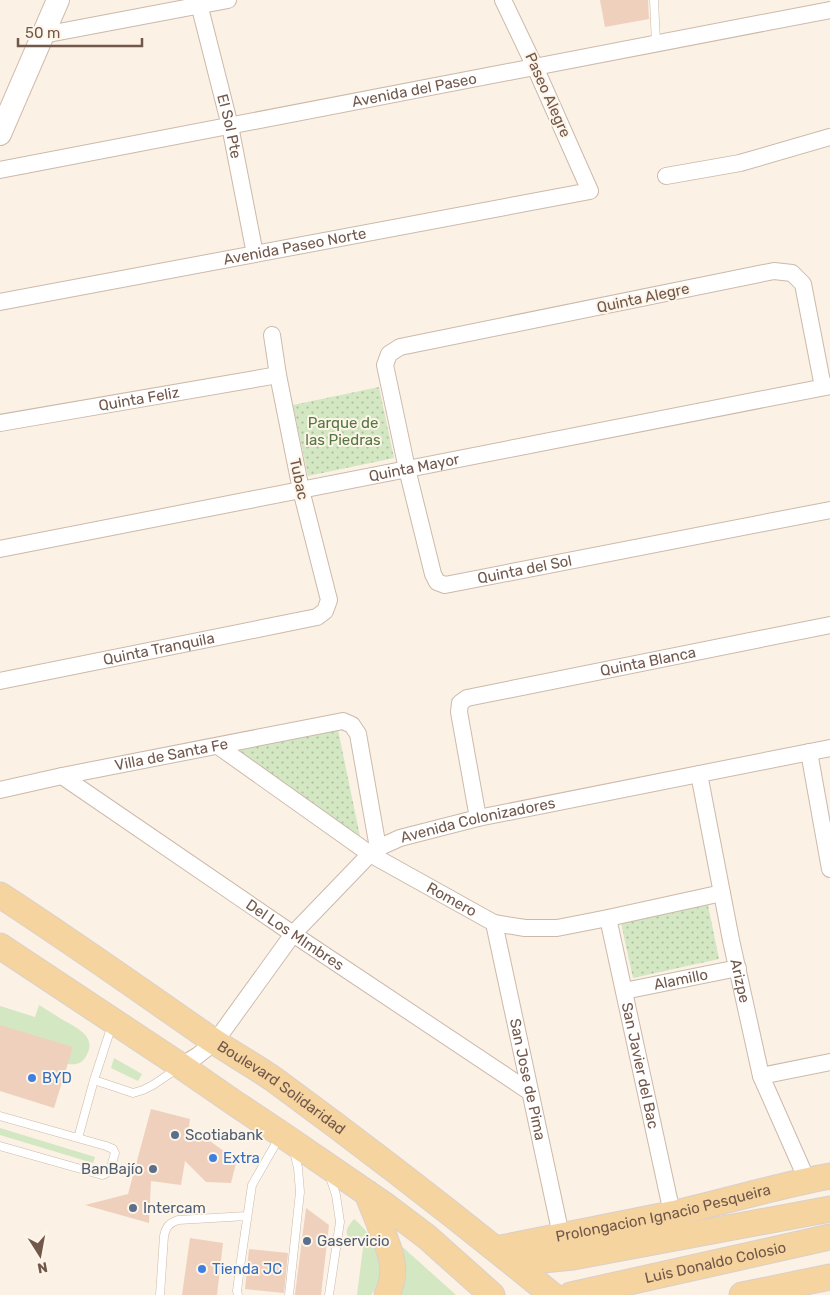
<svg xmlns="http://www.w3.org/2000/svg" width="830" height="1295" viewBox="0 0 830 1295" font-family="Rubik,sans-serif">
  <defs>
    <pattern id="park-dots" width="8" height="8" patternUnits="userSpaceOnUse" patternTransform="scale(1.25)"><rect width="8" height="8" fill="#d3e7c3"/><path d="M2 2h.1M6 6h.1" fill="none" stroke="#b0bea0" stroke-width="1.8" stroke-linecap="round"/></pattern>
  </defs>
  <rect width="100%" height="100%" fill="#fbf1e4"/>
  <path fill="#d3e7c3" d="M 39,1005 C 47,1010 55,1015 63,1020 C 77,1028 99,1037 85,1058 C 81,1064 75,1065 68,1064 L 0,1025 L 0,1006 L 35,1017 Z
    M 114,1058 L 142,1074 L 138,1081 L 111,1068 Z
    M 0,1128 L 95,1157 L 93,1163 L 0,1135 Z
    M 354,1219 C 378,1240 392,1267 371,1295 L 357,1295 L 364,1240 L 348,1237 C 344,1230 350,1224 354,1219 Z
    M 397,1242 L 456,1295 L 398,1295 Z"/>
  <path fill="url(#park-dots)" d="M 379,387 L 394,458 L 308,476 L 293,405 Z
    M 337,725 L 362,846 L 220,746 Z
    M 708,905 L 719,959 L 633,978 L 621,923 Z"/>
  <path fill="#efd0bd" d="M 600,0 L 648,0 L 649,19 L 605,27 Z
    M 0,1025 L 73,1047 L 54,1108 L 0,1091 Z
    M 151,1109 L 190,1119 L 187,1140 L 207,1139 L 228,1154 L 236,1163 L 231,1183 L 206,1182 L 185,1161 L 181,1185 L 151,1181 L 149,1223 L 85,1205 L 128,1194 Z
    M 306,1208 L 329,1225 L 321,1295 L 295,1295 L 295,1294 Z
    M 190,1238 L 223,1243 L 217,1295 L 182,1295 Z
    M 249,1249 L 288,1253 L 284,1293 L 245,1289 Z"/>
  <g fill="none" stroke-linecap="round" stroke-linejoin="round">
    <g stroke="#ccb9ab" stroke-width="9">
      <path id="lane" d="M 654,0 L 656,43
        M 94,1080 L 133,1093 L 143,1090 L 153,1085 L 178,1068
        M 0,1116 L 106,1146 L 113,1149 L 115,1153 C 112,1161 112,1173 102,1175 L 0,1146
        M 78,1138 L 94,1080 L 112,1025
        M 160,1295 L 164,1236 C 166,1227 169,1223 178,1220 L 247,1216
        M 238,1295 L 237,1291 L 240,1267 L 252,1185 L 279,1138
        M 289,1295 L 300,1192 L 298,1168 L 294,1151
        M 329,1295 L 340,1222 L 336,1195 L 330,1177"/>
    </g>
    <g stroke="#ccb9ab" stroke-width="18">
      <g id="street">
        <path id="s1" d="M 198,0 L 230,126 L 255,254"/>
        <path d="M 43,35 L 228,0"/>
        <path id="s2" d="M 0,170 L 830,10"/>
        <path d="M 666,176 L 740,163 L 830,137"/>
        <path id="s3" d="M 0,302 L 590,191 L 535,67 L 503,0"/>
        <path id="s4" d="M 823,387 L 803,284 L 792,273 L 774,271 L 400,347 L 389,354 L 385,365 L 407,469 L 433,574 L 437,582 L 445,585 L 830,510"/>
        <path id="s5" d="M 0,423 L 278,375"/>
        <path id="s6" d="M 0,549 L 830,386"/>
        <path id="s7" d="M 0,681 L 317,617 L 325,611 L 329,600 L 301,490 L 278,375 L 272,335"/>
        <path id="s8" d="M 218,746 L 370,854 L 494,923 L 525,928 L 557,928 L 608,918 L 722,893"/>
        <path d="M 809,752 L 830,869"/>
        <path id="s9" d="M 699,774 L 731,940 L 761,1076 L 807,1180"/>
        <path id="s10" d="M 62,776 L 293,934 L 530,1092"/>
        <path id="s11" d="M 0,790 L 62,776 L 343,721 L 352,725 L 358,734 L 378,848"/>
        <path id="s12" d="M 478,818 L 459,712 L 460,703 L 467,698 L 830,625"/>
        <path id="s13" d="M 608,918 L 672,1213"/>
        <path id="s14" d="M 494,923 L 561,1235"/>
        <path id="s15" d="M 624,991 L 738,968"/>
        <path id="s16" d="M 181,1066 L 197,1056 L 215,1042 L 293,934 L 370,854 L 378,848 L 400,838 L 478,818 L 830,748"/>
        <path d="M 761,1076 L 830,1062"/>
      </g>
    </g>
    <g stroke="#d0bbab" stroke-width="24">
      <path id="secondary" d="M 0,134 L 58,0"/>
    </g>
    <g stroke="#d8d0cd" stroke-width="27">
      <g id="primary">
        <path id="s17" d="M 0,895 C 71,941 140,990 209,1038 C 231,1053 255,1066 276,1081 C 370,1150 462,1221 552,1295"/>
        <path d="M 0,946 L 181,1066 L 236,1104 L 281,1134 L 386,1206 L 427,1237 L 492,1295"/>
        <path d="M 367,1193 C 371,1204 376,1215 380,1226 C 390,1250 399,1270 387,1295"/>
        <path id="s18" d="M 496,1249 C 554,1237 613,1226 671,1214 C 724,1202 776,1186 830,1176"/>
        <path d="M 506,1252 L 533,1261 L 573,1257 L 830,1209"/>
        <path id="s19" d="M 571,1295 L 830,1237"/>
        <path d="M 742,1295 L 830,1277"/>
      </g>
    </g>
    <use href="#lane" stroke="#fff" stroke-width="8"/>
    <use href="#street" stroke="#fff" stroke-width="16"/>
    <use href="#secondary" stroke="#fff" stroke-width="22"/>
    <use href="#primary" stroke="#f6d49f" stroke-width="25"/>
  </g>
  <g fill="#3f7fe0" stroke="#fef5e9" stroke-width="2">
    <circle cx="32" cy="1078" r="5"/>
    <circle cx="213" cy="1158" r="5"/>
    <circle cx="202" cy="1269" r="5"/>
  </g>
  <g fill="#5c6f8a" stroke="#fef5e9" stroke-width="2">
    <circle cx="175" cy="1135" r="5"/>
    <circle cx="153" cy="1169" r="5"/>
    <circle cx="133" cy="1208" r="5"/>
    <circle cx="307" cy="1241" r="5"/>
  </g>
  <g text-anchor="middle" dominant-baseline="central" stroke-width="4" stroke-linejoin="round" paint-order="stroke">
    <g font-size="15" fill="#72584b" stroke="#fef5e9">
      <text stroke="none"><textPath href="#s2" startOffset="422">Avenida del Paseo</textPath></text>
      <text transform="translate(548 95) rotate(66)">Paseo Alegre</text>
      <text stroke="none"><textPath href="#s1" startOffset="130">El Sol Pte</textPath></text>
      <text stroke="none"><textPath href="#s3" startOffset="300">Avenida Paseo Norte</textPath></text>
      <text transform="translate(643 298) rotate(-12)">Quinta Alegre</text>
      <text stroke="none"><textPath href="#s5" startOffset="141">Quinta Feliz</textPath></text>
      <text stroke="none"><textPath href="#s6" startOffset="422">Quinta Mayor</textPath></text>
      <text transform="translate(299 479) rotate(78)">Tubac</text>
      <text stroke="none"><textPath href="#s4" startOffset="858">Quinta del Sol</textPath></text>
      <text stroke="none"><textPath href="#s7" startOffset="162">Quinta Tranquila</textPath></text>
      <text stroke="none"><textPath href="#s12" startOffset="310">Quinta Blanca</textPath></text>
      <text stroke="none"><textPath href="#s11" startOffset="175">Villa de Santa Fe</textPath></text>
      <text stroke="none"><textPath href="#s16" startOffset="400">Avenida Colonizadores</textPath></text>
      <text stroke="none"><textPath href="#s8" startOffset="280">Romero</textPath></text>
      <text stroke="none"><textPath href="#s10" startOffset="282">Del Los MImbres</textPath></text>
      <text stroke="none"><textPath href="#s15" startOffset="58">Alamillo</textPath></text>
      <text stroke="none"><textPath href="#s9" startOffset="211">Arizpe</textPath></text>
      <text stroke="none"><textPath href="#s13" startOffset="151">San Javier del Bac</textPath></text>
      <text stroke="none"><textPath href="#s14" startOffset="160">San Jose de Pima</textPath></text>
      <text stroke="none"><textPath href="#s17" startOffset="341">Boulevard Solidaridad</textPath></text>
      <text stroke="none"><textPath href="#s18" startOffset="171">Prolongacion Ignacio Pesqueira</textPath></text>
      <text stroke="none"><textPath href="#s19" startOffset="148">Luis Donaldo Colosio</textPath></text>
    </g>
    <g font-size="15" fill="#547743" stroke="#fef5e9">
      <text x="343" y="423">Parque de<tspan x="343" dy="17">las Piedras</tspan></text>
    </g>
    <g font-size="15" fill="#366cbe" stroke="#fef5e9" text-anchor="start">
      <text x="42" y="1078">BYD</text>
      <text x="223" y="1158">Extra</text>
      <text x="212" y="1269">Tienda JC</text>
    </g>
    <g font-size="15" fill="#4e5e75" stroke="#fef5e9" text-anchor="start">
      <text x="185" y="1135">Scotiabank</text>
      <text x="143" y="1169" text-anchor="end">BanBajío</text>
      <text x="143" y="1208">Intercam</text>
      <text x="317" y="1241">Gaservicio</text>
    </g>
  </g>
  <g transform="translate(40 1255) rotate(169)" stroke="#fef5e9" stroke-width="4" paint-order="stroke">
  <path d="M0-4L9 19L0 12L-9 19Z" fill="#72584b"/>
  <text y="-8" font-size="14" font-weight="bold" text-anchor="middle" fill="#72584b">N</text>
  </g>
  <path d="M18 38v8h124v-8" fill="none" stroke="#72584b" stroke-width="2.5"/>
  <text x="25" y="38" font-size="15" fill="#72584b" stroke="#fef5e9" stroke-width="4" paint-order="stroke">50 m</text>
</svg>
